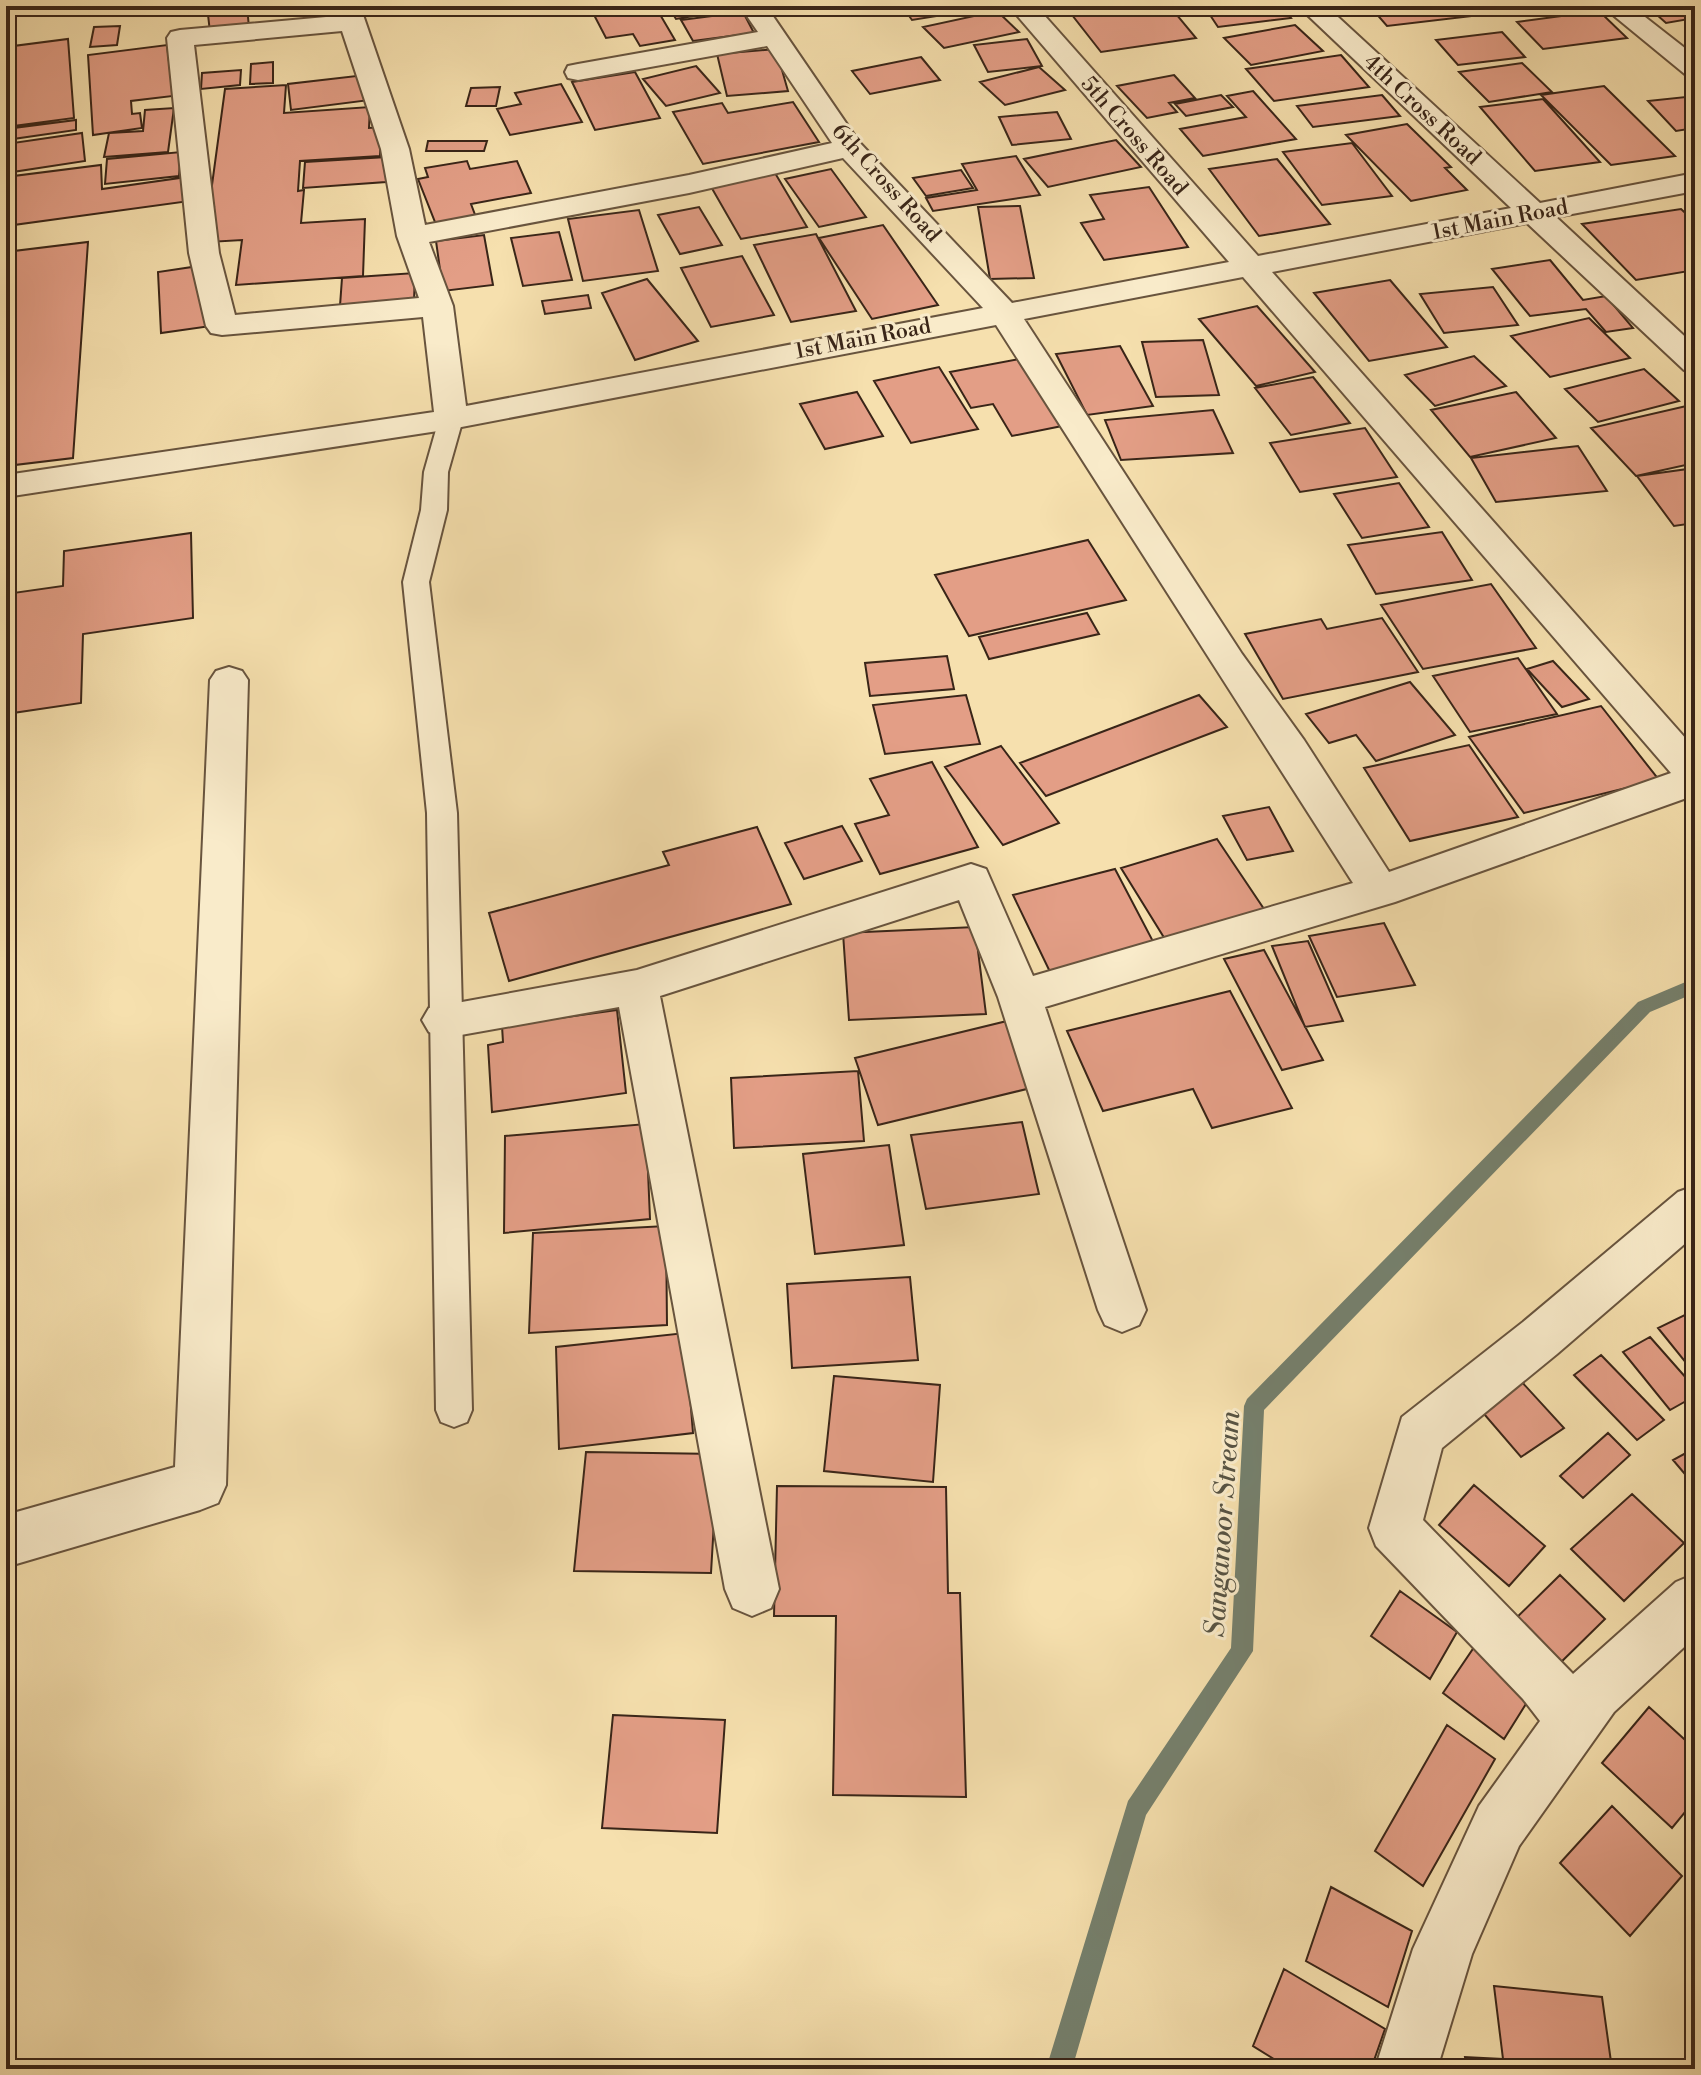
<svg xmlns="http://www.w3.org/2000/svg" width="1701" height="2075" viewBox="0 0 1701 2075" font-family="'Libre Bodoni',serif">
  <rect width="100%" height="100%" fill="#f6e0ae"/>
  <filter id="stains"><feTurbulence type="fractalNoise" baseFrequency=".0025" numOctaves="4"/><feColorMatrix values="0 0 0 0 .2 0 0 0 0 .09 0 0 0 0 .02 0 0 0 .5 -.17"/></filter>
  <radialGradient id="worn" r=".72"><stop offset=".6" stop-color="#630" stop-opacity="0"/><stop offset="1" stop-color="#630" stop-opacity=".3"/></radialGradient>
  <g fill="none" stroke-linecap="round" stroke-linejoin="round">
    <path fill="#75806d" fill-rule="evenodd" d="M 1695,978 L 1695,993 L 1650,1012 L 1264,1410 L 1253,1651 L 1146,1815 L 1072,2069 L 1046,2069 L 1128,1801 L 1231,1648 L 1244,1406 L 1247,1399 L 1638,1002 Z"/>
  </g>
  <path fill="#e39e86" stroke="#392518" stroke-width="2" d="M 46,6 L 73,6 L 70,13 L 43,14 Z
    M 118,6 L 160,6 L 161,8 L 119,14 Z
    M 207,6 L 247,6 L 249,28 L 210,32 Z
    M 634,6 L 655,6 L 675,40 L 640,46 L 633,34 L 606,38 L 593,13 Z
    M 668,6 L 740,6 L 742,8 L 676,19 Z
    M 902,6 L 999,6 L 912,20 Z
    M 1065,6 L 1159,6 L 1163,11 L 1172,9 L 1196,38 L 1101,52 Z
    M 1204,6 L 1281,6 L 1291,18 L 1218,27 Z
    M 1419,6 L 1482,6 L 1489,14 L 1387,26 L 1374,11 Z
    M 1647,6 L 1695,6 L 1695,18 L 1666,23 Z
    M 997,11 L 1019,32 L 944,48 L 923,27 Z
    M 1599,11 L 1627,38 L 1543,49 L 1517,22 Z
    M 743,12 L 754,33 L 693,41 L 681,20 Z
    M 1295,25 L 1323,51 L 1251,65 L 1224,38 Z
    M 120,26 L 117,45 L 90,47 L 94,27 Z
    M 1502,32 L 1525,57 L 1458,65 L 1436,40 Z
    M 68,39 L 74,118 L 6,127 L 6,47 Z
    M 1027,39 L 1042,66 L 988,72 L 974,45 Z
    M 167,45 L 173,96 L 131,101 L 132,114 L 140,113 L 142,128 L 93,135 L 88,55 Z
    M 776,49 L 788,91 L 727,96 L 717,54 Z
    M 1341,55 L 1369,87 L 1274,101 L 1246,69 Z
    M 921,57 L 940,80 L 870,94 L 852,71 Z
    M 273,62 L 273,83 L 250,84 L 251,64 Z
    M 1522,63 L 1552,92 L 1489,102 L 1459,72 Z
    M 696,66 L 720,93 L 666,106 L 643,79 Z
    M 1039,67 L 1065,90 L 1005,105 L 980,82 Z
    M 241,70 L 240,85 L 201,89 L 202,73 Z
    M 635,72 L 660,118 L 595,130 L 572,82 Z
    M 365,75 L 370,100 L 291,110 L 288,84 Z
    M 1174,75 L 1195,98 L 1169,103 L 1177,112 L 1147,118 L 1117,86 Z
    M 561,84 L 582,122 L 510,135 L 497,109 L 521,104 L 515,93 Z
    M 286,85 L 284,113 L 370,107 L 369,128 L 381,127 L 380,156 L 300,161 L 298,191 L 304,190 L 301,223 L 365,219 L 363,276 L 236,285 L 242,240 L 209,242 L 214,207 L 209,207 L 225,89 Z
    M 1604,86 L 1675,156 L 1611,165 L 1541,95 Z
    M 500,87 L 496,106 L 466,106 L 471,88 Z
    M 1253,91 L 1296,139 L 1203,156 L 1180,129 L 1246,117 L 1227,96 Z
    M 1221,95 L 1233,107 L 1186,116 L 1175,104 Z
    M 1382,95 L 1400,116 L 1313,127 L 1297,106 Z
    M 1695,96 L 1695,128 L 1676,131 L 1648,101 Z
    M 1543,99 L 1600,162 L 1535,171 L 1480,107 Z
    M 793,102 L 819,142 L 703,164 L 673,112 L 722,103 L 728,113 Z
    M 174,108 L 168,152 L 104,157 L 109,133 L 143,131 L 145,110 Z
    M 1057,112 L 1071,139 L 1012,145 L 999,117 Z
    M 76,120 L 76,130 L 6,140 L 6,129 Z
    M 1407,124 L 1451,167 L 1445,168 L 1467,190 L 1411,201 L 1346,135 Z
    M 82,133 L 85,161 L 6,173 L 6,144 Z
    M 1116,140 L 1141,167 L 1048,187 L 1024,159 Z
    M 428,141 L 487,141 L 484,151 L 426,151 Z
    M 1352,143 L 1392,196 L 1322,205 L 1283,152 Z
    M 181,152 L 179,176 L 105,184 L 107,159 Z
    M 1016,156 L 1040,195 L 933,211 L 926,198 L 977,190 L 962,164 Z
    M 387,157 L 386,182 L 303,188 L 305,162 Z
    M 1277,159 L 1330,224 L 1259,236 L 1209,169 Z
    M 467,161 L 470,169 L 517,161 L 531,193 L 471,204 L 477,220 L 437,227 L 418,179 L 428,177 L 425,168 Z
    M 101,165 L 102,189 L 194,176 L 197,200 L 6,226 L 6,177 Z
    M 831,169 L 866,217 L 819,227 L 785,179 Z
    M 961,170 L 973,188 L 926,196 L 913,178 Z
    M 775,173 L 807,227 L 741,239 L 710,185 Z
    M 1149,187 L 1188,247 L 1104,260 L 1081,223 L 1104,219 L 1090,195 Z
    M 1020,206 L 1034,278 L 990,279 L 978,207 Z
    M 699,207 L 722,245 L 680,254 L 658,215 Z
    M 1681,209 L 1695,222 L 1695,270 L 1636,280 L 1582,224 Z
    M 639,210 L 658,271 L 583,281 L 568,219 Z
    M 883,225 L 938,305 L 872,319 L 819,238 Z
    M 559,232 L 572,280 L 523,286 L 511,238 Z
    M 816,234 L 856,311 L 791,322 L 754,245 Z
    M 484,235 L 493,285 L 443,291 L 436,241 Z
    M 88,242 L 73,458 L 6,466 L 6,252 Z
    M 742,256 L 774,315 L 711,327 L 681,268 Z
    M 1550,260 L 1583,300 L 1606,296 L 1633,328 L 1606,332 L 1586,309 L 1530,316 L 1492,269 Z
    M 199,266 L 211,326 L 161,333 L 158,272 Z
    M 415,273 L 414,301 L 340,306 L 342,278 Z
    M 647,279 L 698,341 L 635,360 L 602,293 Z
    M 1390,280 L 1447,347 L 1369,361 L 1314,293 Z
    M 1493,287 L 1518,325 L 1444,333 L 1420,294 Z
    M 588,295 L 591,308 L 545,314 L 542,301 Z
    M 1257,306 L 1315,372 L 1256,386 L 1199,319 Z
    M 1589,318 L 1630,358 L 1550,377 L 1511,336 Z
    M 1203,340 L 1219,395 L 1156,397 L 1142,342 Z
    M 1120,346 L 1153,406 L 1087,415 L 1056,354 Z
    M 1474,356 L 1506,386 L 1435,406 L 1405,375 Z
    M 1025,358 L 1067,425 L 1012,436 L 993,404 L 971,408 L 950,372 Z
    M 939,367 L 978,429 L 911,443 L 874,381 Z
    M 1644,369 L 1679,401 L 1598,422 L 1565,389 Z
    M 1313,377 L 1350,423 L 1291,435 L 1255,388 Z
    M 857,392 L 883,436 L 825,449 L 800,404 Z
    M 1516,392 L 1556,438 L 1470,457 L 1431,410 Z
    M 1695,404 L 1695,463 L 1636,476 L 1591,428 Z
    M 1213,410 L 1233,453 L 1121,460 L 1105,420 Z
    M 1365,428 L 1397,477 L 1300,492 L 1270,443 Z
    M 1578,446 L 1607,491 L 1496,502 L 1471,458 Z
    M 1695,468 L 1695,523 L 1674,526 L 1637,476 Z
    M 1399,483 L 1429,527 L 1362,538 L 1334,494 Z
    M 1442,532 L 1472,580 L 1376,594 L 1348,545 Z
    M 191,533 L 193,618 L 83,634 L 81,703 L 6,714 L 6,594 L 63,586 L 64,551 Z
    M 1088,540 L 1126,600 L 969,636 L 935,575 Z
    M 1491,584 L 1536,648 L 1423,669 L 1381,605 Z
    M 1087,613 L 1099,634 L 989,659 L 979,637 Z
    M 1382,618 L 1418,672 L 1283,699 L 1245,634 L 1321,619 L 1327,629 Z
    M 947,656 L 954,689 L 870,696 L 865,663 Z
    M 1518,658 L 1557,714 L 1470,732 L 1433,676 Z
    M 1553,661 L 1589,699 L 1562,707 L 1527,669 Z
    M 1410,682 L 1455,735 L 1376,761 L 1356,735 L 1329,743 L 1306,714 Z
    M 966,695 L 980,744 L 885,754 L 873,705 Z
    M 1199,695 L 1227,727 L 1046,796 L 1020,763 Z
    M 1601,706 L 1659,780 L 1524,813 L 1469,737 Z
    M 1469,745 L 1518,817 L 1410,841 L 1364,768 Z
    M 1001,746 L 1059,823 L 1003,845 L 945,767 Z
    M 932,762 L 978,847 L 880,874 L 855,824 L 889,815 L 870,779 Z
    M 1269,807 L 1293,851 L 1247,860 L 1223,816 Z
    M 842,826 L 862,861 L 804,879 L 785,843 Z
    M 757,827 L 791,904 L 509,981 L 489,913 L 669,865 L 663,852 Z
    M 1217,839 L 1266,912 L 1168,944 L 1121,868 Z
    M 1115,869 L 1157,949 L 1052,976 L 1013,895 Z
    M 1384,923 L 1415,985 L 1337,997 L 1309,936 Z
    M 975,927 L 986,1014 L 849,1020 L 843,933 Z
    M 1308,941 L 1343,1021 L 1305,1027 L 1272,946 Z
    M 1264,950 L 1323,1060 L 1282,1070 L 1224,959 Z
    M 1230,991 L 1292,1108 L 1212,1128 L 1193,1089 L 1103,1111 L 1067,1031 Z
    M 617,1010 L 626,1093 L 492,1112 L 488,1045 L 503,1042 L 502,1026 Z
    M 1007,1021 L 1035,1087 L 878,1125 L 855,1058 Z
    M 858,1071 L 864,1141 L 734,1148 L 731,1078 Z
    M 1022,1122 L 1039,1194 L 926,1209 L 911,1135 Z
    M 646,1124 L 650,1219 L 504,1233 L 505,1136 Z
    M 889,1145 L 904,1245 L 815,1254 L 803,1154 Z
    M 666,1226 L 667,1325 L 529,1333 L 533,1233 Z
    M 910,1277 L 918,1360 L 792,1368 L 787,1284 Z
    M 1695,1310 L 1695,1374 L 1658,1328 Z
    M 685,1333 L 693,1433 L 559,1449 L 556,1347 Z
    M 1650,1337 L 1695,1388 L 1695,1396 L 1670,1410 L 1623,1352 Z
    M 1601,1355 L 1664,1420 L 1637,1440 L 1574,1375 Z
    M 834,1376 L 940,1385 L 933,1482 L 824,1471 Z
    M 1520,1380 L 1564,1428 L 1521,1457 L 1478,1407 Z
    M 1608,1433 L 1630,1455 L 1583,1498 L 1560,1476 Z
    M 1695,1448 L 1695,1486 L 1673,1460 Z
    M 586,1452 L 718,1454 L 711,1573 L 574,1571 Z
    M 1474,1485 L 1545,1546 L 1509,1586 L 1439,1525 Z
    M 777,1486 L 946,1487 L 948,1593 L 960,1593 L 966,1797 L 833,1795 L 836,1616 L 774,1616 Z
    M 1632,1494 L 1684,1543 L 1624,1601 L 1571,1549 Z
    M 1560,1575 L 1605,1619 L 1552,1671 L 1508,1626 Z
    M 1400,1591 L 1457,1632 L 1430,1679 L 1371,1636 Z
    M 1481,1637 L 1541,1680 L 1504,1739 L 1443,1693 Z
    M 1649,1707 L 1695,1749 L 1695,1800 L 1672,1828 L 1602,1763 Z
    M 613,1715 L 725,1720 L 717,1833 L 602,1828 Z
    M 1447,1725 L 1495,1759 L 1423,1886 L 1375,1851 Z
    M 1612,1806 L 1682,1876 L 1630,1936 L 1560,1863 Z
    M 1331,1887 L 1412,1931 L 1388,2007 L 1306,1961 Z
    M 1284,1969 L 1385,2029 L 1371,2069 L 1290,2069 L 1253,2046 Z
    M 1494,1986 L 1602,1997 L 1612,2069 L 1467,2069 L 1465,2057 L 1503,2059 Z"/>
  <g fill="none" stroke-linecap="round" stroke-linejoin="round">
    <g stroke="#68543e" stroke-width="4">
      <path id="service" d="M 451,412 L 459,414 L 463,419 L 448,472 L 447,510 L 429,582 L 457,813 L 472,1410 L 467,1422 L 454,1427 L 441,1422 L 436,1410 L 427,813 L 403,582 L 421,510 L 424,472 L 439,419 L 443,414 Z"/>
    </g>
    <g stroke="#68543e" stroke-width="4">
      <path id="minor" d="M 6,6 L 27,6 L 23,11 L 6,17 Z
        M 334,6 L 360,6 L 409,149 L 425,225 L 689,175 L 832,143 L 767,46 L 578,80 L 568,78 L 565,72 L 568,66 L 578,64 L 758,32 L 740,6 L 766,6 L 859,142 L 1012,303 L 1229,262 L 1009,6 L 1036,6 L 1258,256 L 1511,208 L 1298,6 L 1326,6 L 1540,203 L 1695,173 L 1695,191 L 1556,217 L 1695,346 L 1695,373 L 1684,370 L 1527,223 L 1272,272 L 1695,749 L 1695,795 L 1395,902 L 1045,1007 L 1146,1310 L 1139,1325 L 1122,1332 L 1105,1325 L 1098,1310 L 998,997 L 959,900 L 660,996 L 779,1589 L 771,1608 L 752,1616 L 733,1608 L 725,1589 L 619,1007 L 444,1038 L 429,1032 L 422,1020 L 429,1008 L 637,970 L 971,864 L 986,869 L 1033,976 L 1353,883 L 996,325 L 451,429 L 6,497 L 6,475 L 434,412 L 423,317 L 222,335 L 211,333 L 206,326 L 189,253 L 167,38 L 171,32 L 180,30 L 337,16 ZM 342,31 L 381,149 L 397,236 L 419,298 L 235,315 L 219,253 L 194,45 ZM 843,158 L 983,308 L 466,406 L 453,306 L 429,242 L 689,193 ZM 1243,277 L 1671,773 L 1389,872 L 1304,740 L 1242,654 L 1024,319 Z
        M 1602,6 L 1631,6 L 1695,56 L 1695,77 L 1686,75 Z
        M 229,667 L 242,671 L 248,680 L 226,1485 L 218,1503 L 200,1510 L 6,1567 L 6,1515 L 175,1467 L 210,680 L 216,671 Z
        M 1695,1186 L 1695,1235 L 1557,1354 L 1442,1448 L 1423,1520 L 1573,1674 L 1676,1582 L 1695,1574 L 1695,1637 L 1614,1712 L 1519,1846 L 1472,1954 L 1437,2069 L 1375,2069 L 1413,1949 L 1479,1806 L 1540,1721 L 1523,1699 L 1376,1546 L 1369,1528 L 1402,1417 L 1523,1322 L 1678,1192 Z"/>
    </g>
    <use href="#service" fill="#f9ebca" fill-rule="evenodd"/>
    <use href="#minor" fill="#f9ebca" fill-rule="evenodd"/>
  </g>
  <g text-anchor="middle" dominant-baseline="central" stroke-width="6" stroke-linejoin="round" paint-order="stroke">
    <g font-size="22" fill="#392518" stroke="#f9ebca">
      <text transform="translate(1422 110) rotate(43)">4th Cross Road</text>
      <text transform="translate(1134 136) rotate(49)">5th Cross Road</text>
      <text transform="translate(886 183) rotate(48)">6th Cross Road</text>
      <text transform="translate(1500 220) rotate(-11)">1st Main Road</text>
      <text transform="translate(863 339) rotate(-11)">1st Main Road</text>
    </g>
    <g font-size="28" font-style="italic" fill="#575343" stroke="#f9ebca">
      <text transform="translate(1223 1524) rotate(-86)">Sanganoor Stream</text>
    </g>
  </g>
  <rect width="1701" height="2075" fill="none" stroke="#f6e0ae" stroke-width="32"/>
  <rect x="8" y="8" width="1685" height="2059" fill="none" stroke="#392518" stroke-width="4"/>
  <rect x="16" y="16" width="1669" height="2043" fill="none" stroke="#392518" stroke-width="2"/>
  <rect width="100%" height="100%" filter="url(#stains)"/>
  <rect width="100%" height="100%" fill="url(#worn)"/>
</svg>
